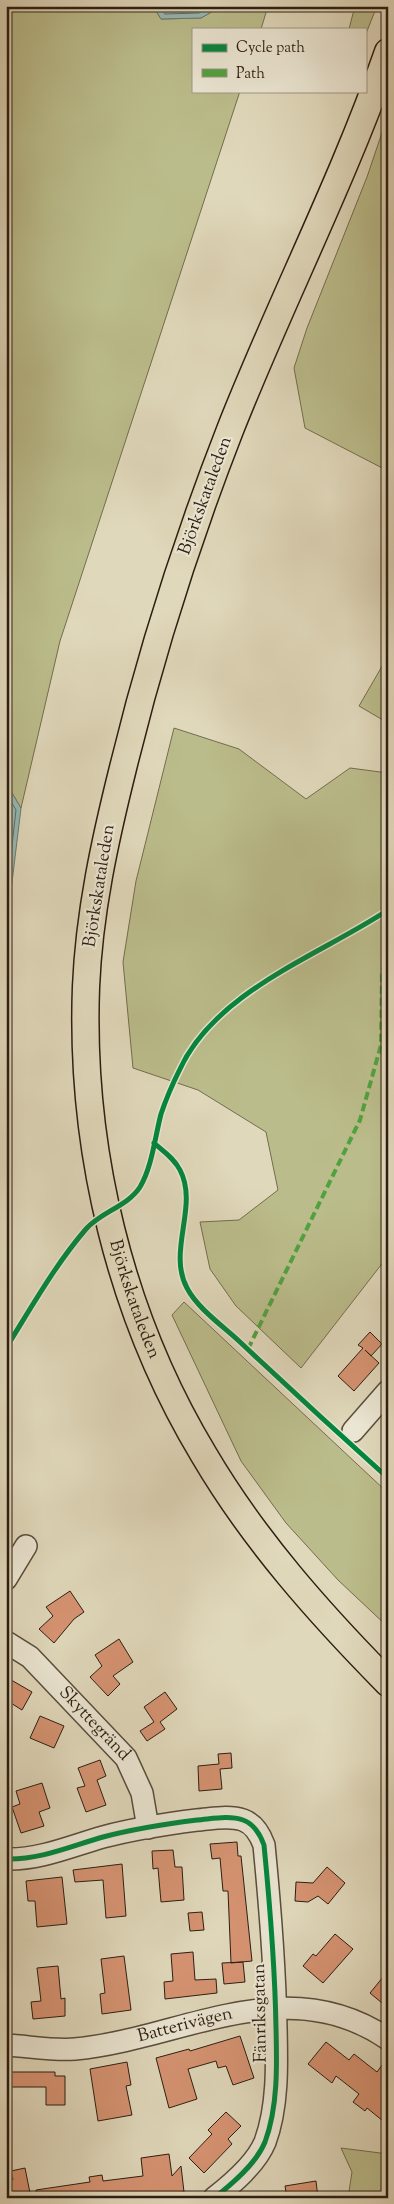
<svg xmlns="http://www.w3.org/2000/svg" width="394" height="2204" viewBox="0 0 394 2204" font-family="'Sorts Mill Goudy',serif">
  <rect width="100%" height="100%" fill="#e0d8bb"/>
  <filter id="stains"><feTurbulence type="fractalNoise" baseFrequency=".004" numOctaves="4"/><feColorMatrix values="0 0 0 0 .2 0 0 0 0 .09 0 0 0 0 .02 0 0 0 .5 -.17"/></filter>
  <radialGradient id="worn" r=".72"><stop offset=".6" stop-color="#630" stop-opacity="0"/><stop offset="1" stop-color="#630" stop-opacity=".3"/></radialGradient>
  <path fill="#bbbc8b" stroke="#746c4e" d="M 6,6 L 153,6 L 161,19 L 201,18 L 222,6 L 268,6 L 261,29 L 193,29 L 193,91 L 240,91 L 60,641 L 21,808 L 6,783 Z
    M 355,6 L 377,6 L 365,36 L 365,29 L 349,29 Z
    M 388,115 L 388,471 L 305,428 L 294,368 L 307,328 L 367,177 Z
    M 388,656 L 388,723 L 359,706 Z
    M 174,728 L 239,749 L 306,799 L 350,768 L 388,773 L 388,1256 L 301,1368 L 236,1306 L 210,1269 L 200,1222 L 239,1220 L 278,1190 L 266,1132 L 198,1090 L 133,1068 L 123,962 L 136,881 Z
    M 184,1302 L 388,1493 L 388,1627 L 338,1580 L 286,1523 L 241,1461 L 172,1315 Z
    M 341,2148 L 388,2154 L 388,2198 L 348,2198 L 352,2172 Z"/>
  <path fill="#94b9b3" stroke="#6a7b73" d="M 153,6 L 222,6 L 201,18 L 161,19 Z
    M 6,783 L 21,808 L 6,932 Z"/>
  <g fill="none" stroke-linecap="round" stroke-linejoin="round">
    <path stroke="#606b62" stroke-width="1" d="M 159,6 L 165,14 L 199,13 L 212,6
      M 6,793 L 16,810 L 6,899"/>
  </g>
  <path fill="#d69372" stroke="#2c1d12" d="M 370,1332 L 382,1344 L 371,1356 L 365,1350 L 379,1363 L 354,1391 L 338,1376 L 363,1348 L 358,1345 Z
    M 70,1591 L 84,1612 L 74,1619 L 54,1643 L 39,1629 L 53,1616 L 46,1607 Z
    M 119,1639 L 133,1662 L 113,1676 L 120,1684 L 108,1696 L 90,1677 L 102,1666 L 95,1655 Z
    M 6,1677 L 32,1692 L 22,1710 L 6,1700 Z
    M 165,1692 L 177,1709 L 160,1722 L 165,1729 L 147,1741 L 140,1731 L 154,1722 L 144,1707 Z
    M 40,1716 L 64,1726 L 54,1748 L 30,1738 Z
    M 231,1753 L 232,1768 L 220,1769 L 222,1789 L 199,1791 L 198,1766 L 219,1764 L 218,1754 Z
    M 100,1760 L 106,1776 L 97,1780 L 106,1805 L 86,1812 L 77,1788 L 85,1786 L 78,1768 Z
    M 42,1783 L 50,1808 L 39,1812 L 44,1826 L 21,1833 L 12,1807 L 20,1804 L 16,1791 Z
    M 237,1842 L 238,1856 L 241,1856 L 252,1961 L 231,1963 L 228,1891 L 223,1891 L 220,1858 L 212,1859 L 210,1844 Z
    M 173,1850 L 175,1867 L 182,1867 L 184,1900 L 161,1902 L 158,1868 L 153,1869 L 152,1851 Z
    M 122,1864 L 126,1916 L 106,1918 L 103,1880 L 75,1882 L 73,1870 Z
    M 327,1867 L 345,1883 L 328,1904 L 318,1896 L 308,1902 L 295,1901 L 296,1882 L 313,1883 Z
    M 62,1877 L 67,1924 L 37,1927 L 35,1901 L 28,1901 L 26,1881 Z
    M 202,1912 L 204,1930 L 190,1931 L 188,1913 Z
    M 335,1934 L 353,1949 L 323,1983 L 303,1966 L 313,1954 L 316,1956 Z
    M 193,1952 L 195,1980 L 216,1979 L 217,1993 L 165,1999 L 164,1982 L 173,1981 L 171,1954 Z
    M 124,1956 L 131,2010 L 102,2014 L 100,1994 L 105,1993 L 101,1959 Z
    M 243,1962 L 245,1982 L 224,1984 L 222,1963 Z
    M 58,1966 L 61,1999 L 65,1998 L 65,2016 L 33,2019 L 31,2002 L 41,2001 L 37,1968 Z
    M 388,1971 L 388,2008 L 370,1993 Z
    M 240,2036 L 254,2078 L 233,2085 L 226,2066 L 218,2068 L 216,2061 L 188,2069 L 197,2099 L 169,2108 L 156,2058 L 189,2049 L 190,2051 Z
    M 326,2042 L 349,2060 L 354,2054 L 377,2072 L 388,2057 L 388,2125 L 367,2108 L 365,2111 L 353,2102 L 359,2094 L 336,2076 L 332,2083 L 308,2064 Z
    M 127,2062 L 131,2085 L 126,2086 L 132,2115 L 98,2121 L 90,2069 Z
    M 6,2072 L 55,2072 L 55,2076 L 65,2076 L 65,2105 L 46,2105 L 46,2087 L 6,2087 Z
    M 226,2112 L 241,2126 L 228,2139 L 232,2144 L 204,2173 L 189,2158 L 212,2134 L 208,2130 Z
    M 169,2154 L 172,2176 L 181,2166 L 184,2192 L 134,2198 L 36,2198 L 36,2190 L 90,2182 L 89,2177 L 102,2175 L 103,2181 L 143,2176 L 141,2158 Z
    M 25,2168 L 31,2198 L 6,2198 L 6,2181 L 13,2180 L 11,2171 Z
    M 316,2181 L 318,2198 L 287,2198 L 285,2186 Z"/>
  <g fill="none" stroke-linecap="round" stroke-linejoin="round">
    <g stroke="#594c3c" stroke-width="24">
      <g id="minor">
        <path d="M 353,1431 L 388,1391"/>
        <path d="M 6,1579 L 26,1546"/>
        <path id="s1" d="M 6,1642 L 30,1657 L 126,1758 L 142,1793 L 148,1828"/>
        <path d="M 6,1859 C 40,1860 71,1846 103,1837 C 133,1829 165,1824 197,1820 C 211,1819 229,1815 243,1820 C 254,1824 260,1834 264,1845 C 270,1906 275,1967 276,2028 C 277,2065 278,2107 265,2142 C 256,2164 232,2184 214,2198"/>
        <path id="s2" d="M 6,2045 C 28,2046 53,2051 75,2049 C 182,2039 285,1969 388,2039"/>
      </g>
    </g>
    <g stroke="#2c1d12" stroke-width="29">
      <g id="major">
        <path id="s3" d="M 388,52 C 343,181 280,303 230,430 C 187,540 151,653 123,768 C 105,840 89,913 86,987 C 80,1149 120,1316 204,1455 C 254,1540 319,1613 388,1683"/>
      </g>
    </g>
    <use href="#minor" stroke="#ebe6d3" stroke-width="21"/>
    <use href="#major" stroke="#e0d8bb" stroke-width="26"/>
    <path stroke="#51a23f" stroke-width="4" stroke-dasharray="8 4" stroke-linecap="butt" d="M 248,1349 L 360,1120 L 381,1045 L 382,973 L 388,951"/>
    <g stroke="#ebe6d3" stroke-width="8">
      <path id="cycleway" d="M 154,1143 C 163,1151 174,1158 180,1170 C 199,1206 167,1251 187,1288 C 198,1309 223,1326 240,1342 C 289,1388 338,1433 388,1478
        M 6,1348 C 31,1308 55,1265 86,1229 C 101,1212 128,1206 140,1187 C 152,1167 155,1137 161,1114 C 166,1099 173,1083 180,1069 C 216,991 320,955 388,910
        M 6,1859 C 40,1860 71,1846 103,1837 C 133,1829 165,1824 197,1820 C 211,1819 229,1815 243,1820 C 254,1824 260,1834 264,1845 C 270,1906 275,1967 276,2028 C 277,2065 278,2107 265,2142 C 256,2164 232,2184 214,2198"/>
    </g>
    <use href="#cycleway" stroke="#00873e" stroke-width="5"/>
  </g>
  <g text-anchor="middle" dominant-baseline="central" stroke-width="4.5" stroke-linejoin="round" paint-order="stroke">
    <g font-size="18" fill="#2c1d12" stroke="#ebe6d3">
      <text transform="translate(206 496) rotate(-70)">Björkskataleden</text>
      <text transform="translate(100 886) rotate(-81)">Björkskataleden</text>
      <text stroke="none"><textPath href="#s3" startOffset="1305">Björkskataleden</textPath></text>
      <text stroke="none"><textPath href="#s1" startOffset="121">Skyttegränd</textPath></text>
      <text transform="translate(261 2013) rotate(-91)">Fänriksgatan</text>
      <text stroke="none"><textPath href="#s2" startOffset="182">Batterivägen</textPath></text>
    </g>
  </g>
  <rect width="394" height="2204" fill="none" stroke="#e0d8bb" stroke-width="25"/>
  <rect x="8" y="8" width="379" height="2189" fill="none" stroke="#2c1d12" stroke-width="2.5"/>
  <rect x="12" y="12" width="369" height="2179" fill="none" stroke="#2c1d12"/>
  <rect x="192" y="28" width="175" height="65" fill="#ebe6d3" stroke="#9f9686"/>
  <rect x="202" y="44" width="25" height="8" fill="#00873e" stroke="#9f9686"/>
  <text x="236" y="52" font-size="15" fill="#2c1d12">Cycle path</text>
  <rect x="202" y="69" width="25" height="8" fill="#51a23f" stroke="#9f9686"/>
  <text x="236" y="78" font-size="15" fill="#2c1d12">Path</text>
  <rect width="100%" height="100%" filter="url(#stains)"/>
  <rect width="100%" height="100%" fill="url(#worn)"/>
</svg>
